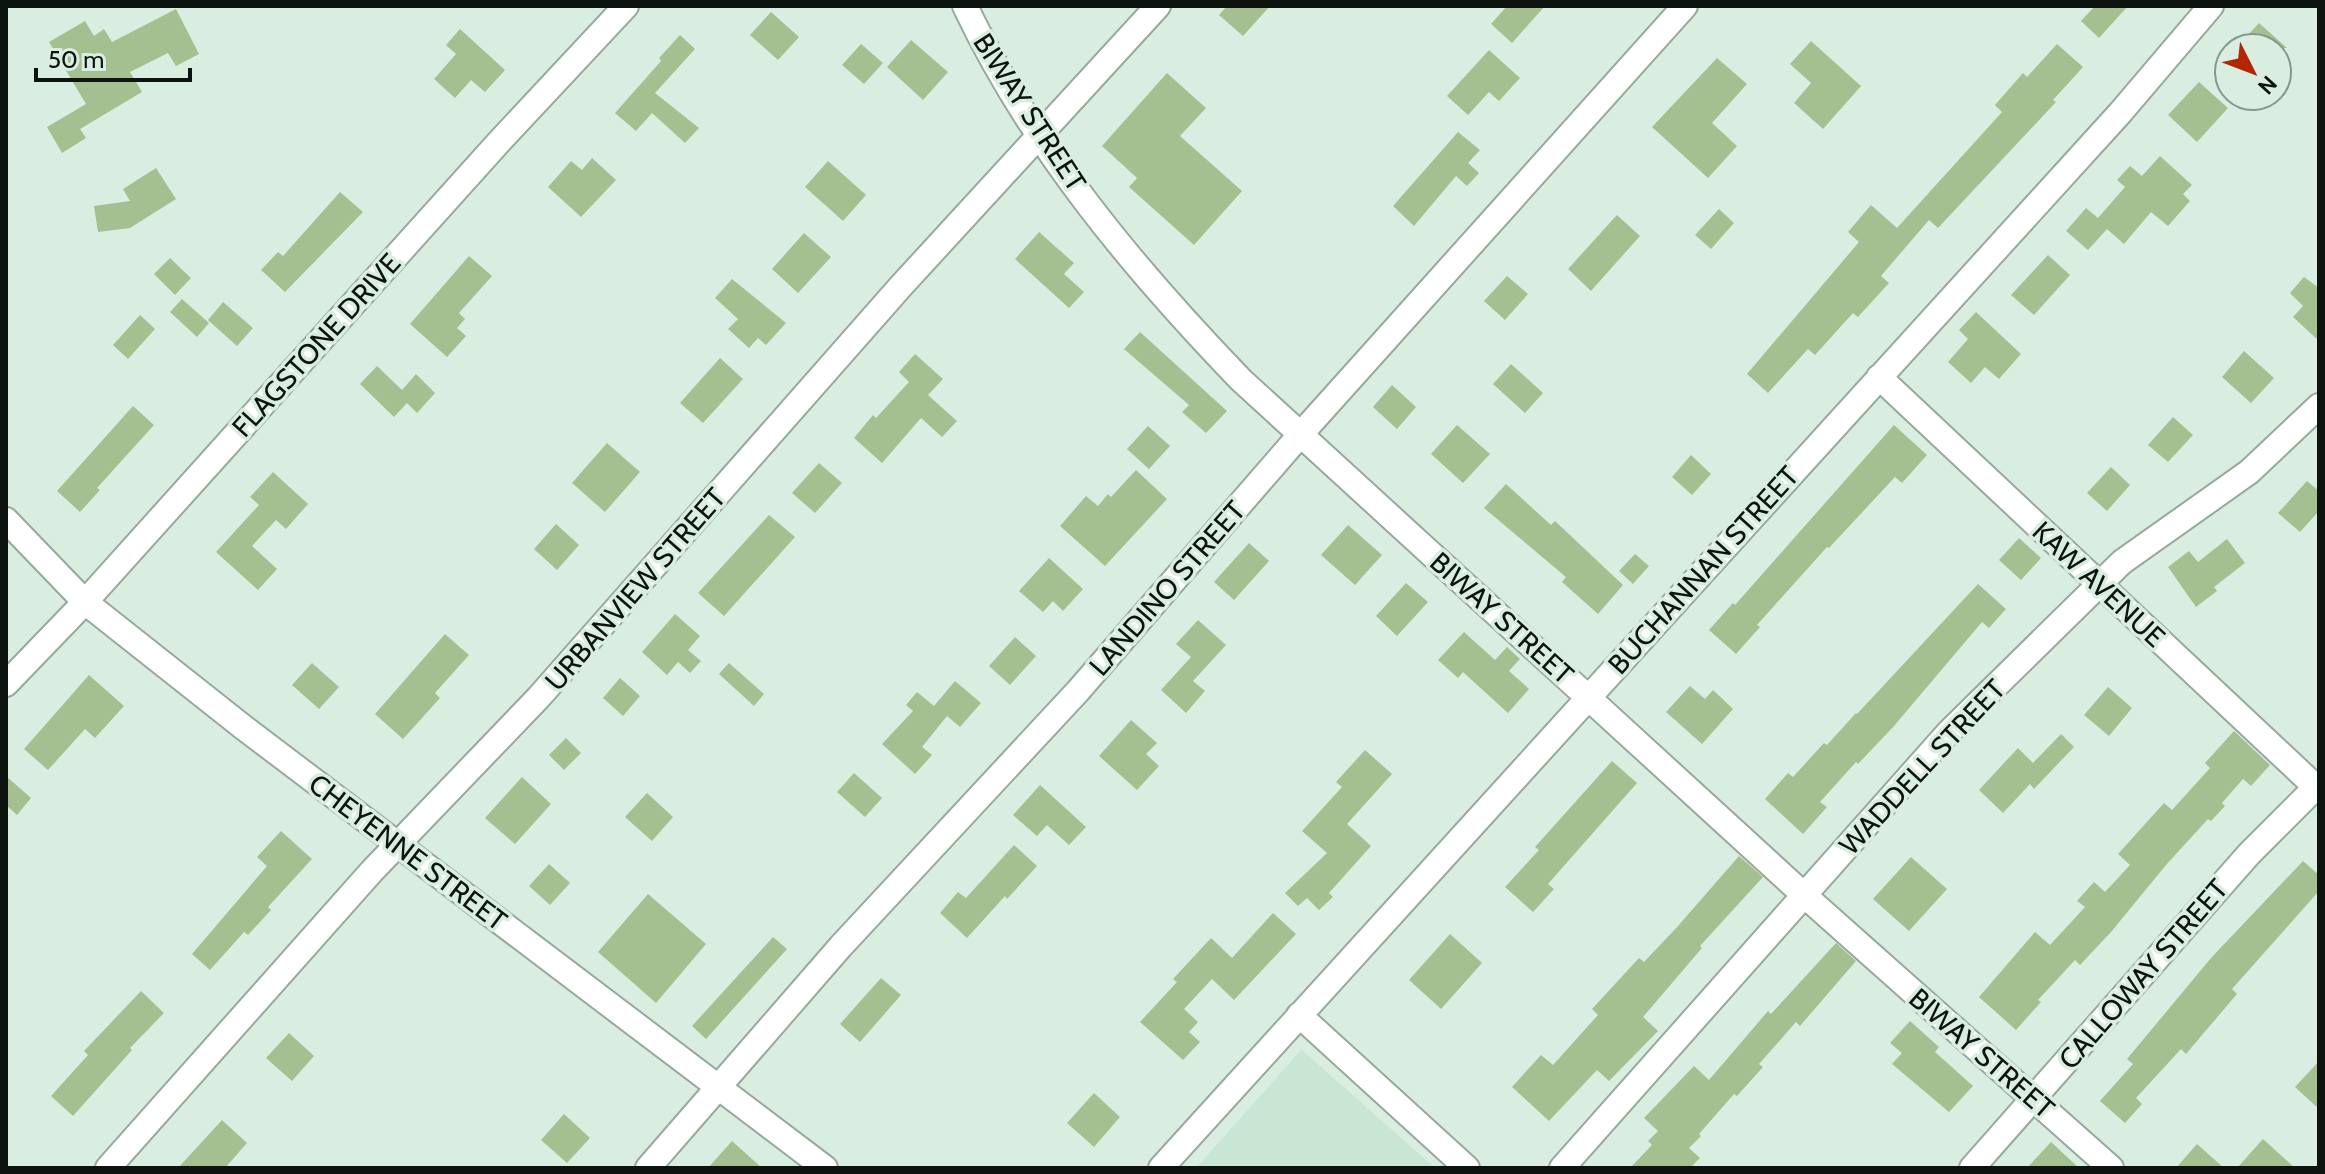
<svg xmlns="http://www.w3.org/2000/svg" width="2325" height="1174" viewBox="0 0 2325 1174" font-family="Cabin,sans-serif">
  <rect width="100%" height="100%" fill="#d9eee1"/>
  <path fill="#c9e5d3" d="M 1302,1049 L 1302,1050 L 1435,1168 L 1196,1168 Z"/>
  <path fill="#a4c090" d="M 1227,6 L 1270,6 L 1243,36 L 1219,15 Z
    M 1507,6 L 1545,6 L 1512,43 L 1491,24 Z
    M 2095,6 L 2128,6 L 2099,38 L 2081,21 Z
    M 176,9 L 199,54 L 176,66 L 168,53 L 130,72 L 142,92 L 80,129 L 86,138 L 62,153 L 47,127 L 86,104 L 49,42 L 85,21 L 94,36 L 104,29 L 112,42 Z
    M 771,12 L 799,37 L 778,60 L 750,35 Z
    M 2259,23 L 2287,48 L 2236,48 Z
    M 460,29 L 505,70 L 485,92 L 471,80 L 455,98 L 434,79 L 456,54 L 446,45 Z
    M 680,35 L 695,49 L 655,93 L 699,128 L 685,143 L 652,113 L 636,131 L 615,113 L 661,61 L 659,58 Z
    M 911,40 L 948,72 L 923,100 L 887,67 Z
    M 1811,41 L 1861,86 L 1823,129 L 1794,103 L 1811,83 L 1790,64 Z
    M 861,44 L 883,63 L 864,84 L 842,65 Z
    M 2057,44 L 2083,67 L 2053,100 L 2056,102 L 1938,228 L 1929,220 L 1881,276 L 1889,283 L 1858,317 L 1853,313 L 1815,355 L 1808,349 L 1768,393 L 1747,374 L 1859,242 L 1848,232 L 1871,205 L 1897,228 L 2002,112 L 1995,105 L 2023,73 L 2027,77 Z
    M 1489,50 L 1520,78 L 1499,101 L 1489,92 L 1468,115 L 1447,96 Z
    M 1717,58 L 1747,84 L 1712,123 L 1737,146 L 1708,178 L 1652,127 Z
    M 1167,73 L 1206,108 L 1180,136 L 1242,191 L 1194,245 L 1129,187 L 1137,178 L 1102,146 Z
    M 2199,82 L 2228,108 L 2197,142 L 2168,115 Z
    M 1458,132 L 1480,150 L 1468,163 L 1479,173 L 1467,186 L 1456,176 L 1414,226 L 1393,206 Z
    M 2160,156 L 2192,185 L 2183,194 L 2190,201 L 2168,226 L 2151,212 L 2124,244 L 2107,229 L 2088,250 L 2066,231 L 2086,208 L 2098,218 L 2125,187 L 2117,180 L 2130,166 L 2142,176 Z
    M 592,158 L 616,180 L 581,217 L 548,187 L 571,161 L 582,170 Z
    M 828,161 L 866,195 L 843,221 L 805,187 Z
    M 156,168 L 176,199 L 130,228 L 98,232 L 94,206 L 130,201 L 123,189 Z
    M 340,192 L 363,212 L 285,292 L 261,270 L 278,252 L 283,256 Z
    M 1719,209 L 1734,223 L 1711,249 L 1695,235 Z
    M 1617,215 L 1640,236 L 1591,291 L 1568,269 Z
    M 1039,232 L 1074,263 L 1064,274 L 1084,292 L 1069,308 L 1015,259 Z
    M 804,233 L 831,257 L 798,293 L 772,269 Z
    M 2048,255 L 2070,275 L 2034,315 L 2011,295 Z
    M 469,256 L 492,276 L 459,313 L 465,319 L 457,328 L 466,336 L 447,357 L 410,324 Z
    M 170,258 L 191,278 L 175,295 L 154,274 Z
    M 1507,276 L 1528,294 L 1505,320 L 1484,301 Z
    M 2304,277 L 2319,288 L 2319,341 L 2293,317 L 2303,306 L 2290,293 Z
    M 732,279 L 786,323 L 766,345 L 758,338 L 749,348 L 728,329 L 738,319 L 715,298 Z
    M 182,299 L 209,323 L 197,337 L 170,312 Z
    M 223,302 L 253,328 L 237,346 L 208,320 Z
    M 1976,312 L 2021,354 L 1999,379 L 1985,367 L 1971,383 L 1948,362 L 1968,339 L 1959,330 Z
    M 140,315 L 155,329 L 128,359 L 113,345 Z
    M 1140,332 L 1227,411 L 1206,433 L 1182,412 L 1189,405 L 1124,349 Z
    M 2244,351 L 2274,378 L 2251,403 L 2222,377 Z
    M 915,354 L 943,379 L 928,395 L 957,421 L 942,437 L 921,418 L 882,463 L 854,438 L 873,415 L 876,418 L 909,382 L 899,372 Z
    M 720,358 L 743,379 L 703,423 L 680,403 Z
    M 1511,364 L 1543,393 L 1525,413 L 1493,384 Z
    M 377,366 L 402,390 L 416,374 L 435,393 L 417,413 L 407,403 L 394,417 L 360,384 Z
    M 1392,385 L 1416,407 L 1397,429 L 1373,407 Z
    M 133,406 L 154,425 L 97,488 L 100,490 L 80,512 L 57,491 Z
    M 2173,417 L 2193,435 L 2168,462 L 2148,445 Z
    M 1457,425 L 1490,454 L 1463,483 L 1431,454 Z
    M 1894,425 L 1927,455 L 1902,483 L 1895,477 L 1829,548 L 1827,547 L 1757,625 L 1760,627 L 1736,654 L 1709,630 L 1733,603 L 1735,605 Z
    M 1148,426 L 1170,446 L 1149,469 L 1127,449 Z
    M 607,443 L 640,472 L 605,512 L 572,483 Z
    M 1691,455 L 1711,474 L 1692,495 L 1672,477 Z
    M 819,463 L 842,483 L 815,513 L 792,493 Z
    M 2111,467 L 2130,485 L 2107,511 L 2087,493 Z
    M 1136,470 L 1167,499 L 1105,566 L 1060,526 L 1086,496 L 1098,506 L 1108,494 L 1111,497 Z
    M 273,472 L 308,504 L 286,529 L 276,520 L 252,546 L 277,569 L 258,590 L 216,552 L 259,505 L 250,497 Z
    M 2307,481 L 2319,491 L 2319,511 L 2300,532 L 2278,513 Z
    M 1506,484 L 1551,525 L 1555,521 L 1623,585 L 1598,614 L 1562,582 L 1566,577 L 1484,508 Z
    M 769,515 L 795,537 L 724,616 L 698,593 Z
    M 556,524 L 579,545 L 557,570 L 534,549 Z
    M 1348,525 L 1382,555 L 1355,585 L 1321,555 Z
    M 2019,538 L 2041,558 L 2021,580 L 1999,560 Z
    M 2227,539 L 2245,563 L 2214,587 L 2217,591 L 2196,607 L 2168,567 L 2189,551 L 2198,562 Z
    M 1249,543 L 1269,561 L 1234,600 L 1214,582 Z
    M 1635,554 L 1649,566 L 1633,584 L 1619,571 Z
    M 1049,558 L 1083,589 L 1063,611 L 1053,601 L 1043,612 L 1019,591 Z
    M 1406,583 L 1428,602 L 1397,636 L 1376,616 Z
    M 1978,584 L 2006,609 L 1989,628 L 1982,622 L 1894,726 L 1858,764 L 1856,762 L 1820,802 L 1827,807 L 1803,834 L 1765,799 L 1788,773 L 1793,777 L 1824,743 L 1827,745 L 1856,713 L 1857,714 Z
    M 675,614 L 700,636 L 688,650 L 701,661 L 690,673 L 678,662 L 667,675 L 642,652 Z
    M 1198,620 L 1226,645 L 1193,681 L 1205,691 L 1186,713 L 1161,690 L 1191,657 L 1176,644 Z
    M 1464,632 L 1495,660 L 1507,647 L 1520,659 L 1509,671 L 1529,689 L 1508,713 L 1463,672 L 1458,678 L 1438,660 Z
    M 445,634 L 469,655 L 435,693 L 440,698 L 403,739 L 375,714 Z
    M 1015,637 L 1036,656 L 1010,685 L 989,666 Z
    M 312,663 L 339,687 L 319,709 L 292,685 Z
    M 729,663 L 764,694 L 754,706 L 719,674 Z
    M 89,675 L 124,706 L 95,738 L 85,729 L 48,770 L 24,749 Z
    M 620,678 L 640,696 L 623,716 L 603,698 Z
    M 955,681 L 981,703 L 960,727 L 947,716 L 922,747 L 932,755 L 915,774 L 882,744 L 913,711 L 906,705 L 917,692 L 934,706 Z
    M 1690,686 L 1705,699 L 1713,690 L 1733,709 L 1702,744 L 1666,712 Z
    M 2108,687 L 2132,708 L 2109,736 L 2084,715 Z
    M 1131,720 L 1157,743 L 1146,754 L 1159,766 L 1137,790 L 1099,756 Z
    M 2234,731 L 2270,765 L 2251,786 L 2243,779 L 2222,803 L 2225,806 L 2211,821 L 2208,819 L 2166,865 L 2111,932 L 2080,965 L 2075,960 L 2038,1000 L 2041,1002 L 2016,1030 L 1979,997 L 2035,932 L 2050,945 L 2085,907 L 2077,901 L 2094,882 L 2105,892 L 2130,865 L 2118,854 L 2164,803 L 2172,810 L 2210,768 L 2205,763 Z
    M 2061,734 L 2074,747 L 2034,789 L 2030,784 L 2003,813 L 1979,790 L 2018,748 L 2033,763 Z
    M 566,738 L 581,753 L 564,770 L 549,755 Z
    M 1365,750 L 1392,774 L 1347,824 L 1371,846 L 1329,893 L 1333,897 L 1319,910 L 1307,898 L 1298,906 L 1285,893 L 1327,853 L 1302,831 L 1342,787 L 1336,782 Z
    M 1612,761 L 1637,783 L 1548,884 L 1554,889 L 1533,912 L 1505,887 L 1539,850 L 1535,847 Z
    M 854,773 L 882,798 L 865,817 L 837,792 Z
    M 6,776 L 31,798 L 17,815 L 6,805 Z
    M 522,777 L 551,804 L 515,844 L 485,818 Z
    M 1040,785 L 1086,827 L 1069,845 L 1047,825 L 1037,836 L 1013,815 Z
    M 647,793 L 673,817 L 652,841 L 625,817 Z
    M 281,831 L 312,859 L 268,907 L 271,910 L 248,935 L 244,932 L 210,970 L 192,954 L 267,866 L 257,857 Z
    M 1014,845 L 1037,866 L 1007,899 L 1005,896 L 967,938 L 940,913 L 958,892 L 966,898 Z
    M 1739,856 L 1763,877 L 1700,946 L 1702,948 L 1643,1017 L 1658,1031 L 1609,1081 L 1597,1070 L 1549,1121 L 1512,1087 L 1541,1055 L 1553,1065 L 1598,1015 L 1592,1009 L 1639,958 L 1644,962 L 1678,926 Z
    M 1911,857 L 1947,889 L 1909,931 L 1873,899 Z
    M 2303,861 L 2319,875 L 2319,891 L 2232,989 L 2237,994 L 2208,1028 L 2186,1054 L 2181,1049 L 2136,1098 L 2142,1104 L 2125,1123 L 2100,1101 L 2133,1064 L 2127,1059 L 2211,958 Z
    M 549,864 L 570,883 L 550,905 L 529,886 Z
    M 648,894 L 706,944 L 656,1003 L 598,952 Z
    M 1273,913 L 1296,934 L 1234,1000 L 1212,979 L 1184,1009 L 1198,1022 L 1189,1032 L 1200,1042 L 1183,1060 L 1140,1022 L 1177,982 L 1173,979 L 1211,938 L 1232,958 Z
    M 1450,934 L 1482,963 L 1441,1009 L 1409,980 Z
    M 773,937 L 787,949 L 706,1039 L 692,1026 Z
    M 1836,943 L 1856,961 L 1800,1026 L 1796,1022 L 1759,1064 L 1763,1067 L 1737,1096 L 1734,1094 L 1699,1134 L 1701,1136 L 1689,1148 L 1700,1158 L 1690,1168 L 1630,1168 L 1652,1145 L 1648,1141 L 1658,1131 L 1644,1118 L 1694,1066 L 1709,1080 L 1768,1011 L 1771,1014 Z
    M 881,978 L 901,995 L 860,1042 L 840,1024 Z
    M 141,991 L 164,1013 L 130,1048 L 132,1050 L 73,1116 L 51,1096 L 88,1055 L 84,1051 Z
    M 1910,1021 L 1939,1047 L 1935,1052 L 1973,1086 L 1949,1112 L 1892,1064 L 1902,1053 L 1890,1043 Z
    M 289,1033 L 314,1056 L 292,1081 L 266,1058 Z
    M 2319,1061 L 2319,1109 L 2295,1087 Z
    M 1094,1093 L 1120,1117 L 1094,1147 L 1067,1123 Z
    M 564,1114 L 590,1138 L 567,1163 L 541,1140 Z
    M 222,1120 L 247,1143 L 225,1168 L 178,1168 Z
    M 2263,1139 L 2295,1168 L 2237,1168 Z
    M 732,1141 L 762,1168 L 708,1168 Z
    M 2051,1142 L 2079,1168 L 2027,1168 Z
    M 2197,1144 L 2224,1168 L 2176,1168 Z"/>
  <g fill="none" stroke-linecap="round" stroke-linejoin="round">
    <g stroke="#96a99d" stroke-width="28">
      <path id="minor" d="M 965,6 C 1032,147 1133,268 1241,380 L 1804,895 L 2111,1168
        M 1879,377 L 2319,790
        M 6,520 L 85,602 L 243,727 L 825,1168
        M 6,684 L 85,602 L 498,143 L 626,6
        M 1299,1015 L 1467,1168
        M 108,1168 L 372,871 L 539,697 L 901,286 L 1158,6
        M 648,1168 L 841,946 L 1078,691 L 1300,435 L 1685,6
        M 1161,1168 L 2120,113 L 2211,6
        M 1562,1168 L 1949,732 L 2122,562 L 2249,472 L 2319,406
        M 1972,1168 L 2249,854 L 2319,784"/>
    </g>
    <use href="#minor" stroke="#fff" stroke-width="24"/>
  </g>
  <g text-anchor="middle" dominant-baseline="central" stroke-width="7" stroke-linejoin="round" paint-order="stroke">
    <g font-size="28" fill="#0d1410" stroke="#d9eee1">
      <text transform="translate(1030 112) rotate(57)">BIWAY STREET</text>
      <text transform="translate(316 345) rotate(-48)">FLAGSTONE DRIVE</text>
      <text transform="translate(1703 570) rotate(-48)">BUCHANNAN STREET</text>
      <text transform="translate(2099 584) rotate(43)">KAW AVENUE</text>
      <text transform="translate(1167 588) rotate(-49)">LANDINO STREET</text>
      <text transform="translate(635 589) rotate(-49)">URBANVIEW STREET</text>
      <text transform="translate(1502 618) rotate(42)">BIWAY STREET</text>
      <text transform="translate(1922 767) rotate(-47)">WADDELL STREET</text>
      <text transform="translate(408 852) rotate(37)">CHEYENNE STREET</text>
      <text transform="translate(2143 974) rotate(-49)">CALLOWAY STREET</text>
      <text transform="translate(1982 1053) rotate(41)">BIWAY STREET</text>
    </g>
  </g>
  <rect width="2325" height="1174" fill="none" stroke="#0d1410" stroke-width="16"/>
  <g transform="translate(2253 72) rotate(132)"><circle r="38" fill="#d9eee1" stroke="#87978d" stroke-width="2"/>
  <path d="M0-6L14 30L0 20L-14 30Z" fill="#b22604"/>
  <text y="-12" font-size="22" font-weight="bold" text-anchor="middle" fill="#0d1410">N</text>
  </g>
  <path d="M36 68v12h154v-12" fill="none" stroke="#0d1410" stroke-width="4"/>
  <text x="48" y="68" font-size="24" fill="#0d1410" stroke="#d9eee1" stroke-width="6" paint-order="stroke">50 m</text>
</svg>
